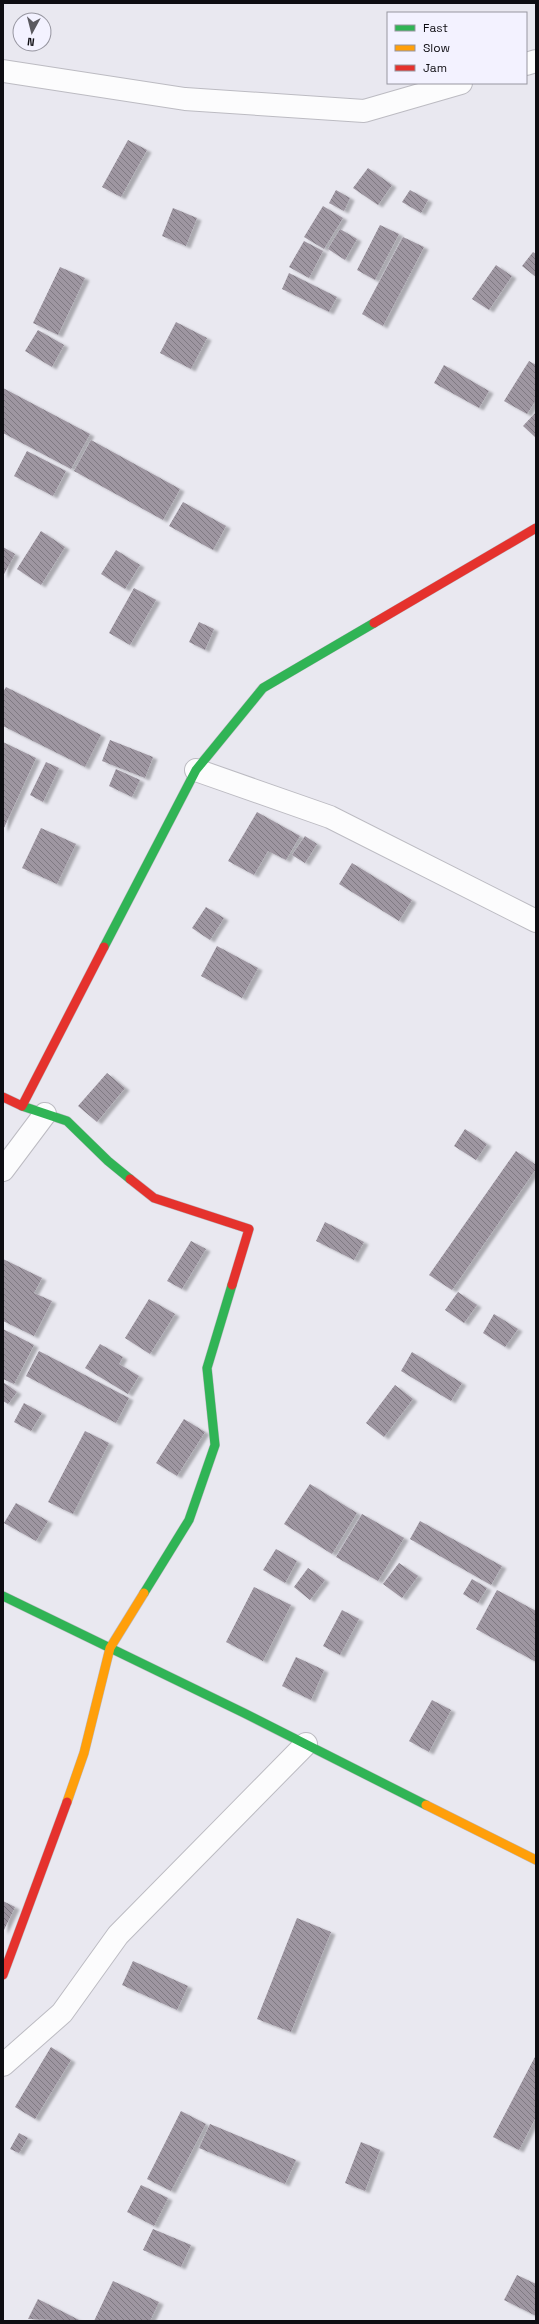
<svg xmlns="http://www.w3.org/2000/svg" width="539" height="2324" viewBox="0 0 539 2324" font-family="'Space Grotesk',sans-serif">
  <defs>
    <pattern id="building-back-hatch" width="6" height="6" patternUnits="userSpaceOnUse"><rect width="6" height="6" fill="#9e96a1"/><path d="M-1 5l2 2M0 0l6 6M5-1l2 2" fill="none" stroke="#7f7982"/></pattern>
    <filter id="shadow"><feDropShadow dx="4.5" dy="2.5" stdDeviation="1" flood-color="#0004"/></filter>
  </defs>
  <rect width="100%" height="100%" fill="#e9e8f0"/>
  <path fill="url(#building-back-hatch)" filter="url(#shadow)" d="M 128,140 L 147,150 L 121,197 L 102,187 Z
    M 368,168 L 392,185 L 378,205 L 353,188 Z
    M 336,190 L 350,198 L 344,211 L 329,203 Z
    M 410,190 L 428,200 L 421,213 L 402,202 Z
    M 323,206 L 343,218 L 324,249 L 304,237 Z
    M 173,208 L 197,218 L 186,246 L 162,236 Z
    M 380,225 L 399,234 L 375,280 L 357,270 Z
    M 340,229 L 357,239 L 345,260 L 328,249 Z
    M 403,237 L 424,247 L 383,326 L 362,314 Z
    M 304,241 L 323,251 L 309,278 L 289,267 Z
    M 533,252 L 536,254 L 536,277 L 522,266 Z
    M 496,265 L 512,276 L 489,310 L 472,299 Z
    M 60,267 L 85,278 L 58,335 L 33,323 Z
    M 289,273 L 337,297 L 329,312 L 282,289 Z
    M 176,322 L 207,338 L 191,369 L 160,353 Z
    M 38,330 L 64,345 L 52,367 L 25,351 Z
    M 529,361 L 536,365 L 536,400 L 527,414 L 504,401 Z
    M 444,365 L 489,391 L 479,408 L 434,383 Z
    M 3,388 L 90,434 L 71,469 L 3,433 Z
    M 536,412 L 536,436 L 535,437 L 523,426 Z
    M 91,440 L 180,489 L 163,520 L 74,471 Z
    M 27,451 L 66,471 L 53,496 L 14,476 Z
    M 183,502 L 226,526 L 213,550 L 169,526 Z
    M 41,531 L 65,547 L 41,585 L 17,569 Z
    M 3,547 L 15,554 L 3,576 Z
    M 116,550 L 140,565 L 125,589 L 101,574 Z
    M 134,588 L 156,600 L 130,645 L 109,633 Z
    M 199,622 L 214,629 L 205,650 L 189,642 Z
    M 6,687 L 101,735 L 85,767 L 3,726 L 3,692 Z
    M 110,740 L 153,757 L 145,778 L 102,761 Z
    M 3,742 L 36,758 L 3,830 Z
    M 46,762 L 59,768 L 43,802 L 30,795 Z
    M 116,769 L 140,780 L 132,797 L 109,786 Z
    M 257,812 L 300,836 L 286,860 L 268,851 L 254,875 L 228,861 Z
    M 41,828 L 76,844 L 57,884 L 22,868 Z
    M 305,836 L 317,844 L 305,863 L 292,855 Z
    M 352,863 L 412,900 L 399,921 L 339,884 Z
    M 206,907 L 224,918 L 210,940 L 192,928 Z
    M 217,946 L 258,968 L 242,998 L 201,976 Z
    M 107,1073 L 125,1088 L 97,1122 L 78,1106 Z
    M 465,1129 L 487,1144 L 476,1160 L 454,1146 Z
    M 516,1151 L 536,1165 L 536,1169 L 452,1290 L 429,1275 Z
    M 325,1222 L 364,1242 L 354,1260 L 316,1241 Z
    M 191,1241 L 206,1249 L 182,1289 L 167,1281 Z
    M 3,1259 L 42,1278 L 34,1293 L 52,1301 L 34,1336 L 3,1321 Z
    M 458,1292 L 477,1305 L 464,1323 L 445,1310 Z
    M 149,1299 L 175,1314 L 150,1354 L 125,1338 Z
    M 494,1314 L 518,1329 L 505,1347 L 483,1333 Z
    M 3,1329 L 34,1345 L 14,1384 L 3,1379 Z
    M 100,1344 L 123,1357 L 119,1364 L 139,1376 L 128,1394 L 85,1368 Z
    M 39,1351 L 129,1398 L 116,1423 L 26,1376 Z
    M 412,1352 L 462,1383 L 451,1401 L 401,1371 Z
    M 3,1382 L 17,1392 L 8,1404 L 3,1401 Z
    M 395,1385 L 413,1399 L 384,1437 L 366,1423 Z
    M 24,1403 L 42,1413 L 31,1431 L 14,1422 Z
    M 184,1419 L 205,1432 L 177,1476 L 156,1463 Z
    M 85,1431 L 109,1443 L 73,1514 L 48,1502 Z
    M 310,1484 L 357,1513 L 332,1554 L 284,1524 Z
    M 16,1503 L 48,1521 L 36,1541 L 4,1523 Z
    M 362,1514 L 404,1538 L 378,1581 L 336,1557 Z
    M 420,1521 L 502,1566 L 491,1585 L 410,1539 Z
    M 276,1549 L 297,1561 L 285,1583 L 263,1570 Z
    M 399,1563 L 418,1576 L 402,1598 L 383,1584 Z
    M 308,1568 L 325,1580 L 310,1600 L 294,1587 Z
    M 472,1579 L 487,1588 L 478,1603 L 463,1594 Z
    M 254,1587 L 291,1605 L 263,1661 L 226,1642 Z
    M 497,1590 L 536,1611 L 536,1662 L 476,1629 Z
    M 342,1610 L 359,1619 L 340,1655 L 323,1646 Z
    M 296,1657 L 324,1670 L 311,1700 L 282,1686 Z
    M 432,1700 L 451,1710 L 429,1752 L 409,1741 Z
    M 3,1901 L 15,1907 L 3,1932 Z
    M 297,1918 L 331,1932 L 291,2032 L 257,2019 Z
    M 133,1961 L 188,1986 L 177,2010 L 122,1985 Z
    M 51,2047 L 71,2060 L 35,2119 L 15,2107 Z
    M 536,2055 L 536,2117 L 519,2150 L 493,2137 Z
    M 181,2111 L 206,2124 L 171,2191 L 147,2179 Z
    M 210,2124 L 296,2160 L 285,2184 L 199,2148 Z
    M 19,2133 L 28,2138 L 19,2153 L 10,2149 Z
    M 361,2142 L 380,2150 L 365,2191 L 345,2183 Z
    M 141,2185 L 168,2198 L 154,2226 L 127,2212 Z
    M 153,2229 L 191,2245 L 181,2267 L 143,2250 Z
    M 517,2275 L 536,2284 L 536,2316 L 504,2300 Z
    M 113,2281 L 159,2302 L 150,2321 L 94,2321 Z
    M 38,2299 L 81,2321 L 28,2319 Z"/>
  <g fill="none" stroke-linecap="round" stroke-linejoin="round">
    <g stroke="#bcbbc2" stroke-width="24">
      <path id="street" d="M 526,64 L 536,61
        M 3,71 L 185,99 L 364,111 L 461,83
        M 196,770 L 330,817 L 536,921
        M 3,1170 L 45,1114
        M 3,2065 L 62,2013 L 118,1935 L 306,1744"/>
    </g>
    <g stroke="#bcbbc2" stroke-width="10">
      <path id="fast" d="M 104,947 L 196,770 L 263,688 L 374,623
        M 22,1106 L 67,1121 L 108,1161 L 130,1179
        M 144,1593 L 189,1520 L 215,1445 L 207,1368 L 232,1285
        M 3,1596 L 244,1713 L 426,1805"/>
    </g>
    <g stroke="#bcbbc2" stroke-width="10">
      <path id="slow" d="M 67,1802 L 84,1753 L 110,1648 L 144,1593
        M 426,1805 L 536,1860"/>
    </g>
    <g stroke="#bcbbc2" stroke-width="10">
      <path id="jam" d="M 374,623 L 536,528
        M 3,1097 L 22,1106 L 104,947
        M 130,1179 L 154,1198 L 249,1229 L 232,1285
        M 3,1975 L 67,1802"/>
    </g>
    <use href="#street" stroke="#fcfcfd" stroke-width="22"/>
    <use href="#fast" stroke="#30b455" stroke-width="9"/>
    <use href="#slow" stroke="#ff9f0a" stroke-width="9"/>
    <use href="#jam" stroke="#e5322d" stroke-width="9"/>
  </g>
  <rect width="539" height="2324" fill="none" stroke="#0e0d12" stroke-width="8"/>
  <rect x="387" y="12" width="140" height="72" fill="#f3f2ff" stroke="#9796a0"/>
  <rect x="395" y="25" width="20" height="6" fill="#30b455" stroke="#9796a0"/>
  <text x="423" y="32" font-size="12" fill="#0e0d12">Fast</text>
  <rect x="395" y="45" width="20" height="6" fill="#ff9f0a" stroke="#9796a0"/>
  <text x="423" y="52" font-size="12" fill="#0e0d12">Slow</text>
  <rect x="395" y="65" width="20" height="6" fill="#e5322d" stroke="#9796a0"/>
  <text x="423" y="72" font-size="12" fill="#0e0d12">Jam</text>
  <g transform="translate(32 32) rotate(187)"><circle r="19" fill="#f3f2ff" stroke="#9796a0"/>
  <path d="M0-3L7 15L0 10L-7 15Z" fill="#5b5a60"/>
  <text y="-6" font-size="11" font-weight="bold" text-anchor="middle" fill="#0e0d12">N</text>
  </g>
</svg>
